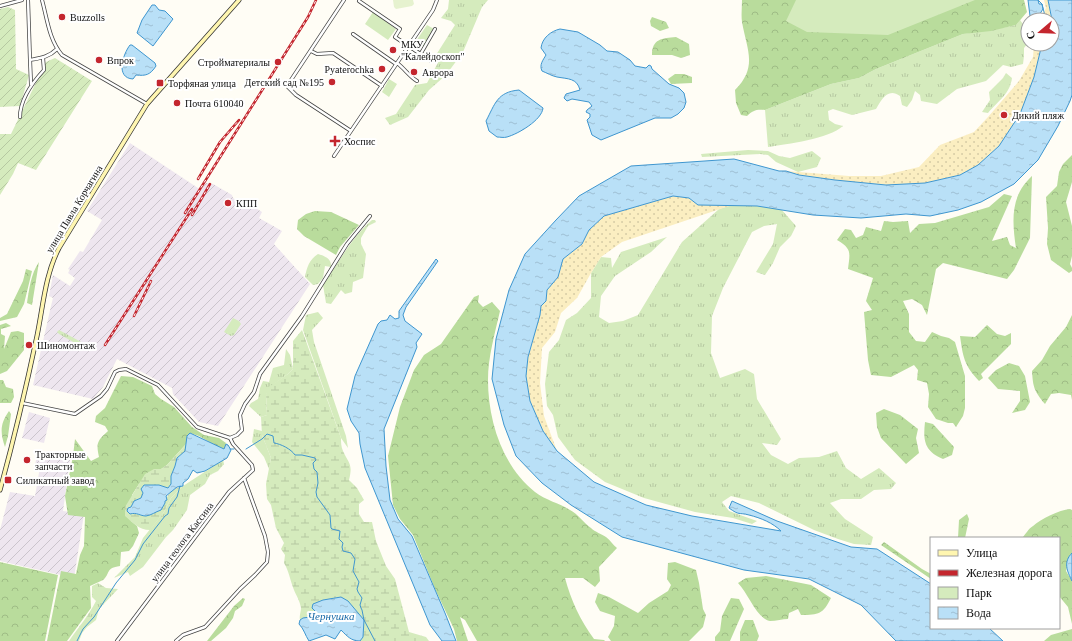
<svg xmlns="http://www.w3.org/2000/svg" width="1072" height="641" viewBox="0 0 1072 641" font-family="Georgia,serif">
  <defs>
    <pattern id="industrial-furrows" width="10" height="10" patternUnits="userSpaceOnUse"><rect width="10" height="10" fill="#eee6ef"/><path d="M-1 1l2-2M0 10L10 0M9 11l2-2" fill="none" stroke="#cbc4cc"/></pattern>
    <pattern id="grass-tufts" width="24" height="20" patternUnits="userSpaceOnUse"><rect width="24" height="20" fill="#d5ebbd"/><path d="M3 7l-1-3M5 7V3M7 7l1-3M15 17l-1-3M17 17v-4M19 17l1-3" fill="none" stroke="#b6c8a1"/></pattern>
    <pattern id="forest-crowns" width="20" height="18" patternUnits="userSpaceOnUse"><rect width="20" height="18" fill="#b9dc9c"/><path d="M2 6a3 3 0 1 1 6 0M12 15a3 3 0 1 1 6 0" fill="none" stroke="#9ebc85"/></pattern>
    <pattern id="wetland-marsh" width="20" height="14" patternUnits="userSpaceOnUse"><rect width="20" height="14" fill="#d5ebbd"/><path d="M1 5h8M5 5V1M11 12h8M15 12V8" fill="none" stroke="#b6c8a1"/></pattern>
    <pattern id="sand-dots" width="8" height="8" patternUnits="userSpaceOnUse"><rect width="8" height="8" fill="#fbeec1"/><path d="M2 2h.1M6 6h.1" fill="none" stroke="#d6cba5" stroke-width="1.8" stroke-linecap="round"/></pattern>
    <pattern id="garden-furrows" width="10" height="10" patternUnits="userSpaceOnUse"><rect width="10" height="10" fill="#d5ebbd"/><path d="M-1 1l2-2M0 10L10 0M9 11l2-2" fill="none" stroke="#b6c8a1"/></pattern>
    <pattern id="water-ripples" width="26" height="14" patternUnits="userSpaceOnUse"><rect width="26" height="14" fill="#b9e0f7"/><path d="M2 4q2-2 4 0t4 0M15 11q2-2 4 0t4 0" fill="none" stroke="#9ebfd3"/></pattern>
  </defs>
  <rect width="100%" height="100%" fill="#fffdf5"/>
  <path fill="url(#industrial-furrows)" d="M 130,143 L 201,190 L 206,183 L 213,184 L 232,195 L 233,198 L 236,200 L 243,200 L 262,212 L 259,218 L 282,231 L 274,244 L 310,284 L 218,426 L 199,422 L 173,394 L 172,388 L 117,359 L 103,387 L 93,399 L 33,385 L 51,306 L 53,298 L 49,296 L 53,275 L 70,286 L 75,278 L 68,273 L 70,270 L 68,269 L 80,251 L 83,252 L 102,220 L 87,211 Z
    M 29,412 L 50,418 L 44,443 L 22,438 Z
    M 37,455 L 70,460 L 63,511 L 84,514 L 74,578 L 0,561 L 0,530 L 10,492 L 35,496 L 40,467 L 35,465 Z"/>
  <path fill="url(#grass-tufts)" d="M 449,0 L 488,0 L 482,7 L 463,52 L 446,75 L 429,90 L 408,117 L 390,125 L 385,118 L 396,114 L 415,85 L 427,83 L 440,59 L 436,55 L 455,25 L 451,21 L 441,18 L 448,9 Z
    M 1020,20 L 1028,31 L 1028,43 L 1024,48 L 1024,56 L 1023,64 L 1011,67 L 1003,65 L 986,81 L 957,89 L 937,104 L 921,101 L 920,95 L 915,91 L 912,100 L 907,107 L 902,105 L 900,96 C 888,87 881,100 876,109 L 852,115 L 833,109 L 828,111 L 829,120 L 835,124 L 843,126 C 829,139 787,144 768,147 L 765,110 L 831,84 L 859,78 L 876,69 L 963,34 L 1007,27 L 1016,25 Z
    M 1006,73 L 1012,78 C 1010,94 998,101 988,113 L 982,112 L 990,100 L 989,92 L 1003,78 Z
    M 748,150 L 768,151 L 779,156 L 790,158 L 812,151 L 821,158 L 817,167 L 798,172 L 776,162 L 768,155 L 760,154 L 702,157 L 701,154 Z
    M 732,205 L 757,206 L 781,209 L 796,226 L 791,236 L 780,247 L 773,263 L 765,275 L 756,272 L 773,244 L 777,224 L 764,226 L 752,232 L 723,288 L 712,316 L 711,353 L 720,378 L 745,369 L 754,374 L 757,399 L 781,439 L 777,445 L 762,443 L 771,455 L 788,464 L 799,458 L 819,457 L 837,451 L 846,468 L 861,479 L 879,468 L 896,483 L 891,489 L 874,490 L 861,499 L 841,499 L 830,503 L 845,519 L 873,537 L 871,545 L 854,544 L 838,539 L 814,530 L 759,503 L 731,496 L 722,502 L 729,511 L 757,521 L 752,524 L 733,518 L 695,512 L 644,498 L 605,482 L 575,460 L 558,437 L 553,415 L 547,406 L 545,384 L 549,352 L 559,340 L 566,320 L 577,313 L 591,298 L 591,273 L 601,257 L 611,258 L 612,268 L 621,252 L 667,237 L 651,252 L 615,276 L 601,296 L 599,317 L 609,323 L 623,321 L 638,315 L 682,242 L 719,209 Z
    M 372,220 L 375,220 L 376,222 L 368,226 L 361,238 L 361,244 L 366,254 L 363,278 L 353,282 L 352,292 L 345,294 L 341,290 L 331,304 L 326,303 L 323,285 C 339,262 352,237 372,220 Z
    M 318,254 C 325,256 332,259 331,267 L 325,266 L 323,278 L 318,284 L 313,285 L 305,277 C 307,267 309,260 318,254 Z
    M 318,312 L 323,318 L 312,330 L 314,342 L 346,436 L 348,448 L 341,438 L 303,330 L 306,315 Z
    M 233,318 L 239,321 L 241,324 L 234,335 L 231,336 L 224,332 Z
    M 59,330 L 83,343 L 84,345 L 82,347 L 59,334 L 57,332 Z
    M 286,349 L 290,355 L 293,369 L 288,374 L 274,384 L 266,394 L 267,415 L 261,417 L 249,406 L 251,403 L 258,399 L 260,388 L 263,381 L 269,382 L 273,368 L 284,365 Z
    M 254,429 L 262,431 L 262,435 L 271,458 L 269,469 L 264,457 L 252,442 Z
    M 223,460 L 224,464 L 218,471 L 210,475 L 205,484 L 190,495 L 187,510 L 173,530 L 166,537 L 143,567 L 130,576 L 128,572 L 114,578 L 135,557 L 143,538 L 164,512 L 171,498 L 183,486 Z
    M 98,583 L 106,588 L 118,589 L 99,609 L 96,620 L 87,627 L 82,633 L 79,641 L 69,641 C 78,628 89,615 96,601 L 92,597 L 92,586 Z"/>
  <path fill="url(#forest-crowns)" d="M 742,0 L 1024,0 L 1027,12 L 1016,25 L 991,31 L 963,34 L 876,69 L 859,78 L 831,84 L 765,110 C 757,109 753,110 747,116 L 741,115 L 736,103 L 735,90 C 758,67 747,50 742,22 C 741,15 742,7 742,0 Z
    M 652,17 L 666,22 L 669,28 L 660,31 L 651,26 L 650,21 Z
    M 676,37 L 689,44 L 690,55 L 681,58 L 672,55 L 652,55 C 652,39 662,38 676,37 Z
    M 675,74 L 684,74 L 692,77 L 692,83 L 671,84 L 668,79 Z
    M 1072,155 L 1072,182 L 1066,202 L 1072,226 L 1072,256 L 1070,264 L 1072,268 L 1072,271 L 1069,273 L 1051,260 L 1047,244 L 1048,228 L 1046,197 L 1057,186 L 1059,172 L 1063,164 Z
    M 1032,176 L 1030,238 L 1014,270 L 1007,279 L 943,263 L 936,269 L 927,315 L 922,305 L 912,299 L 903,301 L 909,314 L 909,332 L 916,341 L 925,342 L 932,332 L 941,336 L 949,338 L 955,342 L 965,376 L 965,408 L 963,416 L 956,427 L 953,423 L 948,423 L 936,419 L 928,407 L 929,394 L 927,383 L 917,380 L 918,370 L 914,365 L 891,377 L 871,375 L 868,360 L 864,312 L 872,310 L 866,301 L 873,278 L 848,269 C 850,252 852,249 837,240 L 845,229 L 851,230 L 856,238 L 863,235 L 866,227 L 881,231 L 884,221 L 893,222 L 908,221 L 910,233 L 919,224 L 935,223 L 989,207 L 1004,194 L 1012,196 L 992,241 L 1007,237 L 1010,245 L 1016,248 C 1012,221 1010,196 1032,176 Z
    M 315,211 L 331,212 L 359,225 L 340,247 L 336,255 L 304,236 L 297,229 L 298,220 L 306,214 Z
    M 39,262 L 32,305 L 27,303 C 29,290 31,273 39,262 Z
    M 26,269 L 32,271 L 24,304 L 17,317 L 0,321 L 0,318 L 7,314 L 23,281 Z
    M 479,295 L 478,302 L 483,307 L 492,302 L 500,311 C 495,333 488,357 488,380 C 488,420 502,466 535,492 C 545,500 559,503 570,510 C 578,514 584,523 591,528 C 595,532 602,534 606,537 C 610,540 613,545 617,548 L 599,567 L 600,581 L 595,587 L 583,578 L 565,578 C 571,600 580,620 594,639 L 604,640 L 605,641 L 477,641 L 465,620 L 460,617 L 468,641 L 457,641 L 454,629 L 435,589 L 413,535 L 400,519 L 393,505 L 388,456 L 400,407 L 414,370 L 424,355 L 441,344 L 474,297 Z
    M 1072,295 L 1072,400 L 1071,395 L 1059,393 L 1051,394 L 1045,404 C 1034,391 1033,387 1032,371 L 1042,360 L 1050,346 L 1066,327 L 1072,315 Z
    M 6,323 L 11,326 L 1,329 L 1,334 L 5,336 L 4,349 L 11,332 L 18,331 L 24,333 L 24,350 L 7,371 L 0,374 L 0,325 Z
    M 987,325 L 997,334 L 1005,336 L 1011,333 L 1011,344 L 981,374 L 983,378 L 979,381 C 964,365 963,357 960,336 L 975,337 Z
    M 1009,363 L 1019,366 L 1025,376 L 1030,402 L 1025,410 L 1012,413 L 1020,401 L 1020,391 L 998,389 L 988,378 L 996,370 Z
    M 121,376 L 133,377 L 152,386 L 155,394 L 161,399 L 174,407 L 192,427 L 204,435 L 219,438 L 226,443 L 225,449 L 220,448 L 199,436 L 190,433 L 187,436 L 187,443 L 167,465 L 139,484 L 132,495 L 131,521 L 137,526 L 139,533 L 133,546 L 129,551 L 121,552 L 120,566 C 105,568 111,573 103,580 C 99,582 94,584 90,586 L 91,608 L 67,641 L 47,641 L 61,571 L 76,574 L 80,555 L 84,546 L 85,517 L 68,515 L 65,496 L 73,456 L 75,439 L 91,461 L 99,457 C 96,443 97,441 108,431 L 105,426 L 95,422 L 96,416 L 105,408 Z
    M 0,380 L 3,380 L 6,387 L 13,389 L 14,397 L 11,403 L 0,403 Z
    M 884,409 L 900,415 L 918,429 L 916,438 L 919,453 L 906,464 L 881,438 L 877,427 L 876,413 Z
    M 9,411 L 11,414 L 8,436 L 5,447 C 0,432 0,424 9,411 Z
    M 925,422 L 933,424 L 954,447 L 952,455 L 943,459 C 924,451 923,440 925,422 Z
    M 1070,509 L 1072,510 L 1072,553 L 1070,555 L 1066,571 L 1072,581 L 1072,624 L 1068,607 L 1059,596 L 1059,538 L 1022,538 C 1026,534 1028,529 1033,526 C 1041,519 1059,510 1070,509 Z
    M 967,514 L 969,519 L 965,538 L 958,538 L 959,520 Z
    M 884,542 L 922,569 L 931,574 L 931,579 L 881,545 Z
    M 0,562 L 58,575 L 45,641 L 0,641 Z
    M 675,562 L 696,570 L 699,583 L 703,609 L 706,615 L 703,627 L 689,641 L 611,641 L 608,637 L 614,626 L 615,616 L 600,611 L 595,602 L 598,593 L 609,597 L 638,613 L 649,603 L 668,591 L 671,585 L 667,579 L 668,563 Z
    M 766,576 L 811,585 L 831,598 C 823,614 819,615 801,615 L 798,609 L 789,613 L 788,619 C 783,619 776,621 770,621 C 757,619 748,593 738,583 L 746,578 Z
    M 243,598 L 245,599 L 242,606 L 235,611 L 233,618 L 226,628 L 211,641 L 207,641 L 234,606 Z
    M 731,598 L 739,599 L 744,609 L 730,641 L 715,641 L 715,637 L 720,631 L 722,616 Z
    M 745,620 L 753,620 L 759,636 L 757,641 L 740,641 L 740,632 Z
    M 1072,629 L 1072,641 L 1044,641 L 1051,635 Z"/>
  <path fill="url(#wetland-marsh)" d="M 302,330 L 341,438 C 341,442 341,447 343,451 C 349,464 353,464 349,480 L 357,488 L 364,500 L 359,504 L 359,514 L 364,522 L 372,522 L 376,541 L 386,566 L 395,579 L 409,632 L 426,637 L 429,641 L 360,641 L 363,637 L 341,597 L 323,600 L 310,618 L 303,618 L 300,620 C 299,616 301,612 301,608 C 300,601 296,595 294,590 C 290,580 289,571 284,563 L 285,555 L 281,549 L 284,543 L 276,528 L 271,505 L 267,499 L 266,484 L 271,458 L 262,435 L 261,417 L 267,415 L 266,394 L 267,388 L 288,374 L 293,369 L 293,341 Z
    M 187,443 L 185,451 L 177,458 L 175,466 L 171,476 L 171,484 L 168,488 L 151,485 L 143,493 L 141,498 C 133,501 130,504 133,513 L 137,513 L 142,515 L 160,510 C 170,498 164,491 183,486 L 171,498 L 164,512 L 150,530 C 139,530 132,522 125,516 L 125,507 L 145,474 L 154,469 L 161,469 L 167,465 Z"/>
  <path fill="url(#sand-dots)" d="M 1044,0 L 1048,0 L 1051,20 L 1040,20 L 1046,8 Z
    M 1034,44 L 1042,44 L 1034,77 L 1020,114 L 999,146 L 978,165 L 960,175 L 925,183 L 886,185 L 835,180 L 799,175 L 786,171 L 849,176 L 881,176 L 919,167 L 940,145 L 974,132 L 988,117 L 1019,81 L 1033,57 Z
    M 673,196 L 689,198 L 698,205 L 732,205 L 622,242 L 601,257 L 591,273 L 577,298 L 561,313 L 555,332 L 542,348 L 540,383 L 544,416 L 557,451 L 543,431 L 530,401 L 526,376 L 528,357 L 540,315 L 541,306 L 546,301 L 547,290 L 558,277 L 563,259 L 582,244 L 589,230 L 604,216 Z"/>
  <path fill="#d5ebbd" d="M 796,0 L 975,0 L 888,35 L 807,32 L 786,21 Z
    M 373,12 L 396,29 L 388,40 L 365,24 Z
    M 427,25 L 434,29 L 423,47 L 416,41 Z
    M 389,79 L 397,84 L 389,97 L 382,92 Z"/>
  <path fill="url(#garden-furrows)" d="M 8,7 L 15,10 L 16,69 L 29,75 L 20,106 L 0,107 L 0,9 Z
    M 55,58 L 92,81 L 36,170 L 18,163 L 13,174 L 0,195 L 0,134 L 11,134 L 46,62 Z"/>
  <path fill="#e6f2cf" d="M 393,0 L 413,0 L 414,4 L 412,6 L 396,9 L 394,7 Z"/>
  <path fill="url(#water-ripples)" stroke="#3f96cf" d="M 1028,0 L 1038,0 L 1039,4 L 1042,4 L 1043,9 L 1036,20 L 1030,16 Z
    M 1048,0 L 1072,0 L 1072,95 L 1070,101 L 1058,126 L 1038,160 L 1014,184 L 981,202 L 958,210 L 930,216 L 906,214 L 861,218 L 813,215 L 757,206 L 698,205 L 689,198 L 673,196 L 604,216 L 589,230 L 582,244 L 563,259 L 558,277 L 547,290 L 546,301 L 541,306 L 540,315 L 528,357 L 526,376 L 530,401 L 543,431 L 557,451 L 594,482 L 646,505 L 692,516 L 781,531 C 773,523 761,518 749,515 C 738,512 740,516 729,508 L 732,501 L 777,521 L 851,547 L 877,549 L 931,584 L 931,628 L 989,628 L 1003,641 L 896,641 L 861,605 L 809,579 L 744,570 L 622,537 L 571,505 L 542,483 L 516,456 L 504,425 L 492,379 L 496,339 L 509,290 L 525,254 L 556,220 L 579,196 L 631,166 L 734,159 L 779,171 L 786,171 L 799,175 L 835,180 L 886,185 L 925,183 L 960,175 L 978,165 L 999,146 L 1020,114 L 1034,77 L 1042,44 L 1052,44 L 1052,20 Z
    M 152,5 L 155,5 L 159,10 L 165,11 L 173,19 L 153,46 L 137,33 L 142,20 Z
    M 560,29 L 578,32 L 600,45 L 607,51 L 618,52 L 630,60 L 635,66 L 646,68 L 649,65 L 651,66 L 652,69 L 669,84 L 679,88 L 684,93 L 686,102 L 684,108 L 678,114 L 671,118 L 655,118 L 601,140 L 592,135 L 587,120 L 590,117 L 590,114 L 586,112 L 587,110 L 592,106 L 589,102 L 572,99 L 567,101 L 564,98 L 566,94 L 580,90 C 577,78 568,79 557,77 C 552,76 547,73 542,71 C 539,65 543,60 546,55 L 541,48 C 542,38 551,31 560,29 Z
    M 130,45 L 132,45 L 155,63 L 156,66 C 150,75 146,76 136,75 L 133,79 C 115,78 123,54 130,45 Z
    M 519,90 L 543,108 C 542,120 518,134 507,137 C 504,138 500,137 497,137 L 489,131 L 486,121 C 495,104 497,92 519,90 Z
    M 436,259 L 438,261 L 406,307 L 403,315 L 405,321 L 422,334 L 416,343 L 417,347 L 384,429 L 386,466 L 390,500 L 398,519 L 412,536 L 445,613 L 456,641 L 442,641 L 430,625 L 365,468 L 360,444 L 359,433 L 351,421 L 347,409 L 355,376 L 378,324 L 381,321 L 387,320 L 390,315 L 395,319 L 399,318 L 399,311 Z
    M 190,433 L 224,449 L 226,444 L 228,445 L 231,450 L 227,458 L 205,471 L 197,473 L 193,470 L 188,479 L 183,483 L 183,486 L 177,487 L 166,496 L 167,500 L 165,501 L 165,503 L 161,510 C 155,512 152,515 146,516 C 140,516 137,512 130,514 L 127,511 L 128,508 L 131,507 L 134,501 L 141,498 L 143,493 L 141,489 L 144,485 L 159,485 L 168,488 L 171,484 L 171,476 L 175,466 L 177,458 L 185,451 L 187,436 Z
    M 1072,553 L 1072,581 C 1067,571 1063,562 1072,553 Z
    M 341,597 L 348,601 L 364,620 L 363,637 L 360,641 C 351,641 347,636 341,630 L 335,639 L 326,635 L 309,641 C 305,635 304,629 299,624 L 300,620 L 303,618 L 310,617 L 315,611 L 312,608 L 313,604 L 323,600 Z"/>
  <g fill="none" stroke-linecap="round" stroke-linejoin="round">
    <path stroke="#3f96cf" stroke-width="1" d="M 1038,0 L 1042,4 L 1046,20
      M 230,449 L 234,449
      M 246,449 L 262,439 L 267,434 L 273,436 L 274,443 C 281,444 291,449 295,455 L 302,455 L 315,458 L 316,460 L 313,463 L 314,469 L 317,472 L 318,483 L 316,492 L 317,497 L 330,515 L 331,528 L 332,529 L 340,531 L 339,539 L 343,543 L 342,547 L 343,551 L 351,553 L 355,559 L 353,571 L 359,582 L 357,589 L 358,592 L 362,598 L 360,605 L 361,608 L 362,610 L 364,620 L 375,641
      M 77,641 L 83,629 L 94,617 L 116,583 L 135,560 L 143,544 L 165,516 L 168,514 L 169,508 L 177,497 L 180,486"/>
    <g stroke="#444" stroke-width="4">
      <path id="minor" d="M 28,0 L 30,60 C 41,58 49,57 57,49
        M 42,0 C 47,18 49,40 62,55 L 147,104
        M 344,0 L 287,86 L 296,95 L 351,131
        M 359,1 L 400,29 L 395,37 L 431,61
        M 0,6 L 22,0
        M 353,34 L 396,64
        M 311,51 L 317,54 L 333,53 L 382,86
        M 420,55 L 435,29
        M 30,60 L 31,84
        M 397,63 C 405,69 409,76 417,81
        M 20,117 C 20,99 32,83 44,70 L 43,58
        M 334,156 L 433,10 L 437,0
        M 22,403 L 75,414 L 101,396 L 107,389 L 115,372 L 119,370 L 126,369 L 158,385 L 197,427 L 230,438
        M 117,641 L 229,492 L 253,470 L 252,465 L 233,444 L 230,438 L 237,435 L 242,430 L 240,415 L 245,404 L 254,392 L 260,374 L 302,316 L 347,244 L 370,216
        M 176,641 L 183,635 L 205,627 L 240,589 L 255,575 L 267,562 L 268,552 L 265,536 L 244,478"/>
    </g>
    <g stroke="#333" stroke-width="5">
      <path id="secondary" d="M 0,490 C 14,439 26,388 37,336 C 43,307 45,275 59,248 L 147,104 L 239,0"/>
    </g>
    <use href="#minor" stroke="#fff" stroke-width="2.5"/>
    <use href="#secondary" stroke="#fff6b0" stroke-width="3.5"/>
    <g stroke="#c4262e" stroke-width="2.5">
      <path id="rail" d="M 198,179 L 220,142 L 239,120
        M 185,213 L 308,17 L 316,0
        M 192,215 L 210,184
        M 134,316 L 151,281
        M 105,345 L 192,209"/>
    </g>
    <use href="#rail" stroke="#fff" stroke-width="1" stroke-dasharray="3" stroke-linecap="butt"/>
  </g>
  <g fill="#c4262e" stroke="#fff" stroke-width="1.5">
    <circle cx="62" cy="17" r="4"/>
    <circle cx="393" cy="50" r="4"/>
    <circle cx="99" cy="60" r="4"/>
    <circle cx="278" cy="62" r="4"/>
    <circle cx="382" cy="69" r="4"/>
    <circle cx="414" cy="72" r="4"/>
    <circle cx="332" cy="82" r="4"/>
    <rect x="156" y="79" width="8" height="8" rx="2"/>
    <circle cx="177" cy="103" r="4"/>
    <circle cx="1004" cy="115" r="4"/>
    <path d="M333 135h4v4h4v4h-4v4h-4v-4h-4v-4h4z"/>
    <circle cx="228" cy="203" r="4"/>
    <circle cx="29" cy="345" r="4"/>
    <circle cx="27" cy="460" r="4"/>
    <rect x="4" y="476" width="8" height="8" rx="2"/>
  </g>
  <g text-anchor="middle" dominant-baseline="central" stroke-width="4" stroke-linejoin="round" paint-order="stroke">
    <g font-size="10" fill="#111" stroke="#fff" text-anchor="start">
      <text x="70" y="17">Buzzolls</text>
      <text x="401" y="44">МКУ<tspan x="401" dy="12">"Калейдоскоп"</tspan></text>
      <text x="107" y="60">Впрок</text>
      <text x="270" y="62" text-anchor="end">Стройматериалы</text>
      <text x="374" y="69" text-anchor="end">Pyaterochka</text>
      <text x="422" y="72">Аврора</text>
      <text x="324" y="82" text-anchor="end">Детский сад №195</text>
      <text x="168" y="83">Торфяная улица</text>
      <text x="185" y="103">Почта 610040</text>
      <text x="1012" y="115">Дикий пляж</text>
      <text x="344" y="141">Хоспис</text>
      <text x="236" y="203">КПП</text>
      <text x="37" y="345">Шиномонтаж</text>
      <text x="35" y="454">Тракторные<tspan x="35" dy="12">запчасти</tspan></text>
      <text x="16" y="480">Силикатный завод</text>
    </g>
    <g font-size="10" fill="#111" stroke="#fff">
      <text transform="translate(74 209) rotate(-59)">улица Павла Корчагина</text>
      <text transform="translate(182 542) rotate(-53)">улица геолога Кассина</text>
    </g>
    <g font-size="11" font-style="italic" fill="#1768a6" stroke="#fff">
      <text x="331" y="616">Чернушка</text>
    </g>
  </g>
  <rect x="930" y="537" width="130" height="92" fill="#ffffff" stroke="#a0a0a0"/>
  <rect x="938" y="550" width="20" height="6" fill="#fff6b0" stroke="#a0a0a0"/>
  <text x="966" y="557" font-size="12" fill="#111111">Улица</text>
  <rect x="938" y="570" width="20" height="6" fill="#c4262e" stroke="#a0a0a0"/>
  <text x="966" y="577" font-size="12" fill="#111111">Железная дорога</text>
  <rect x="938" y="587" width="20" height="12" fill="#d5ebbd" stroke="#a0a0a0"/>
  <text x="966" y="597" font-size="12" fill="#111111">Парк</text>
  <rect x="938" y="607" width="20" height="12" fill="url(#water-ripples)" stroke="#a0a0a0"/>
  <text x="966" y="617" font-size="12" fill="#111111">Вода</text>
  <g transform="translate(1040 32) rotate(251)"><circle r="19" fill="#ffffff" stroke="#a0a0a0"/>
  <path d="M0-3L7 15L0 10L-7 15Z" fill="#c4262e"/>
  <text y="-6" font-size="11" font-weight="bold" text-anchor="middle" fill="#111111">С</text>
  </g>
</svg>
